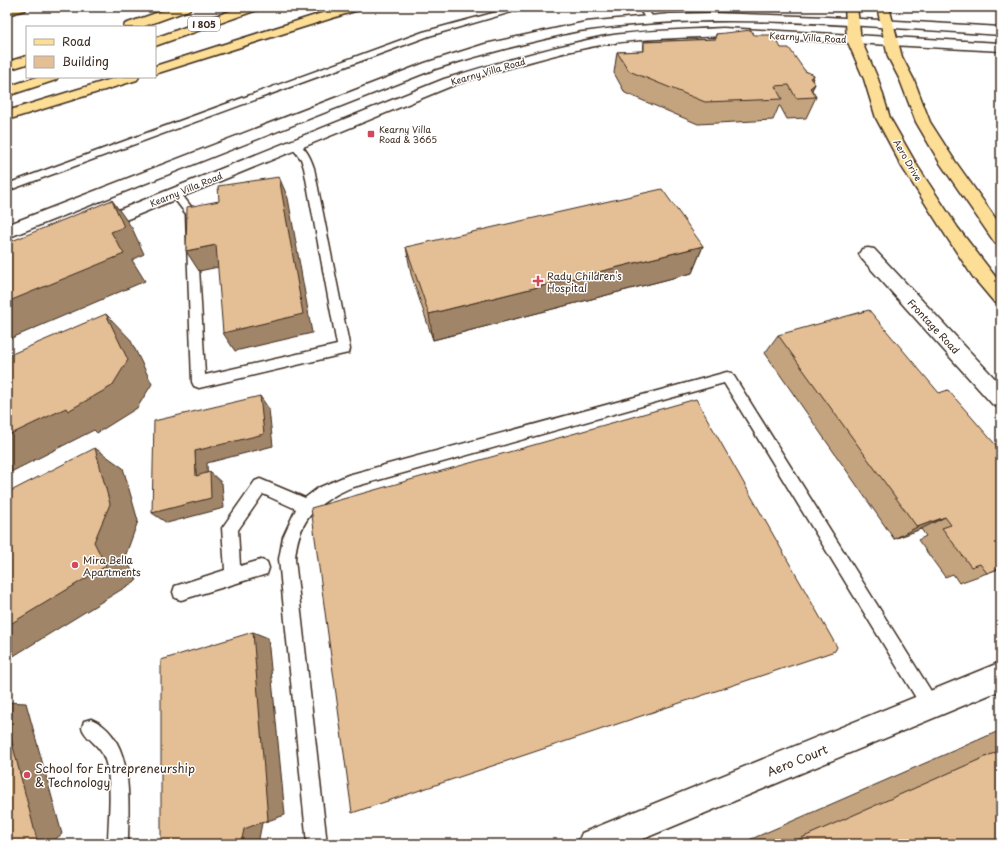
<svg xmlns="http://www.w3.org/2000/svg" width="1008" height="851" viewBox="0 0 1008 851" font-family="'Playpen Sans',sans-serif">
  <rect width="100%" height="100%" fill="#fff"/>
  <filter id="ink" filterUnits="userSpaceOnUse"><feTurbulence type="fractalNoise" baseFrequency=".025" numOctaves="2"/><feDisplacementMap in="SourceGraphic" scale="8" xChannelSelector="R" yChannelSelector="G"/><feConvolveMatrix kernelMatrix="1 2 1 2 8 2 1 2 1" color-interpolation-filters="sRGB"/></filter>
  <g filter="url(#ink)">
    <g fill="none" stroke-linecap="round" stroke-linejoin="round">
      <g stroke="#3b2a1e" stroke-width="3">
        <path id="lane" d="M 515,7 L 529,7 L 429,36 L 7,191 L 7,184 L 423,32 Z
          M 638,7 L 646,7 L 654,19 L 653,21 L 647,21 Z
          M 295,142 C 305,145 311,159 314,168 L 350,349 L 349,353 L 344,354 L 199,388 L 194,386 L 192,382 L 186,214 L 170,193 L 171,191 L 179,191 L 196,213 L 205,375 L 337,345 L 304,168 L 301,159 L 290,145 Z
          M 727,372 L 732,373 L 936,699 L 939,705 L 936,711 L 930,714 L 924,711 L 724,383 L 350,488 C 316,503 298,520 295,559 L 327,844 L 307,844 L 279,559 L 283,537 L 296,509 L 263,494 L 238,530 L 240,566 L 261,560 L 267,562 L 269,568 L 267,574 L 181,600 L 175,598 L 173,592 L 175,586 L 225,570 L 222,528 L 255,481 L 260,479 L 305,498 L 318,488 L 348,475 Z
          M 91,719 C 136,737 128,805 128,844 L 108,844 C 108,818 114,779 103,755 C 98,744 86,739 82,728 L 84,721 Z"/>
      </g>
      <g stroke="#3b2a1e" stroke-width="3">
        <path id="street" d="M 868,248 L 874,249 L 1001,385 L 1001,408 L 993,405 L 862,259 L 859,254 L 862,249 Z"/>
      </g>
      <g stroke="#3b2a1e" stroke-width="3">
        <path id="secondary" d="M 712,13 L 827,17 L 1001,27 L 1001,35 C 864,27 724,11 587,30 C 574,31 561,35 549,38 C 510,47 473,57 435,69 L 7,238 L 7,225 L 425,63 L 485,44 L 586,22 L 670,14 Z
          M 723,28 L 1001,43 L 1001,51 L 723,36 C 683,38 641,38 601,45 C 551,54 502,70 454,85 L 101,230 L 95,232 L 89,230 L 86,226 L 89,222 L 444,79 C 496,63 548,48 601,37 C 638,30 685,30 723,28 Z
          M 1001,662 L 1001,690 L 631,844 L 577,844 L 582,833 Z"/>
      </g>
      <g stroke="#3b2a1e" stroke-width="3">
        <path id="primary" d="M 845,7 L 857,7 L 861,40 L 878,79 L 890,118 L 918,167 L 958,228 L 1001,284 L 1001,304 L 994,302 L 973,277 L 946,236 L 902,167 L 876,118 L 864,79 L 847,40 Z
          M 877,7 L 889,7 L 902,57 L 914,80 L 930,122 L 955,161 L 1001,226 L 1001,245 L 995,243 L 940,163 L 916,122 L 900,80 L 888,57 Z"/>
      </g>
      <g stroke="#3b2a1e" stroke-width="3">
        <path id="highway" d="M 7,7 L 27,7 L 25,10 L 7,15 Z
          M 173,7 L 191,7 L 189,10 L 142,27 L 124,27 L 125,24 Z
          M 241,7 L 259,7 L 257,10 L 155,46 L 155,38 Z
          M 341,7 L 360,7 L 358,10 L 155,74 L 155,66 Z
          M 27,56 L 27,64 L 7,70 L 7,62 Z
          M 37,77 L 58,77 L 56,80 L 7,96 L 7,87 Z
          M 118,77 L 139,77 L 137,80 L 7,120 L 7,111 Z"/>
      </g>
      <use href="#lane" fill="#fff" fill-rule="evenodd"/>
      <use href="#street" fill="#fff" fill-rule="evenodd"/>
      <use href="#secondary" fill="#fff" fill-rule="evenodd"/>
      <use href="#primary" fill="#fdde96" fill-rule="evenodd"/>
      <use href="#highway" fill="#fdde96" fill-rule="evenodd"/>
    </g>
    <path fill="#c4a37f" stroke="#3b2a1e" d="M 995,7 L 1001,7 L 1001,12 Z
      M 716,34 L 754,35 L 781,48 L 805,71 L 814,75 L 812,81 L 815,84 L 812,90 L 816,97 L 806,118 L 787,119 L 780,106 L 779,106 L 773,120 L 698,124 L 625,93 L 614,73 L 617,52 L 643,51 L 644,42 L 715,39 Z
      M 703,246 L 692,273 L 433,340 L 411,274 L 406,247 Z
      M 778,335 L 1001,568 L 959,583 L 953,574 L 945,577 L 918,540 L 926,536 L 921,529 L 894,539 L 765,353 Z
      M 1001,730 L 1001,844 L 740,844 Z"/>
    <path fill="#a08568" stroke="#3b2a1e" d="M 814,75 L 804,97 L 810,78 Z
      M 815,84 L 808,97 L 810,88 Z
      M 279,177 L 288,198 L 312,333 L 235,351 L 223,333 Z
      M 112,200 L 132,228 L 144,254 L 132,260 L 145,281 L 7,340 L 7,302 Z
      M 216,245 L 228,265 L 199,271 L 186,251 Z
      M 703,246 L 692,273 L 433,340 L 429,314 Z
      M 106,314 L 130,339 L 152,384 L 137,408 L 97,433 L 94,430 L 7,474 L 7,436 Z
      M 260,396 L 269,409 L 273,446 L 207,463 L 208,486 L 196,476 L 195,451 Z
      M 95,448 L 123,468 L 138,521 L 125,557 L 137,580 L 7,660 L 7,626 Z
      M 210,472 L 222,483 L 224,508 L 167,523 L 152,513 Z
      M 945,517 L 921,529 L 894,539 L 917,527 Z
      M 253,632 L 268,638 L 285,815 L 262,823 L 258,844 L 241,844 Z
      M 7,702 L 26,703 L 62,834 L 49,844 L 31,844 L 7,723 Z"/>
    <path fill="#e4be94" stroke="#3b2a1e" d="M 751,30 L 754,35 L 774,35 L 781,48 L 789,48 L 805,71 L 814,75 L 810,78 L 815,84 L 810,88 L 816,97 L 796,98 L 789,85 L 775,86 L 782,99 L 705,102 L 629,71 L 617,52 L 644,51 L 644,42 L 716,39 L 716,34 Z
      M 279,177 L 303,314 L 223,333 L 216,245 L 186,251 L 187,207 L 219,201 L 218,186 Z
      M 662,189 L 703,246 L 429,314 L 406,247 Z
      M 112,200 L 124,227 L 111,232 L 124,254 L 7,302 L 7,243 Z
      M 869,310 L 939,393 L 948,390 L 1001,451 L 1001,568 L 987,573 L 980,564 L 971,567 L 942,528 L 951,525 L 945,517 L 917,527 L 778,335 Z
      M 106,314 L 128,360 L 112,386 L 68,411 L 66,408 L 7,436 L 7,356 Z
      M 260,396 L 264,434 L 195,451 L 196,476 L 210,472 L 211,498 L 152,513 L 154,421 Z
      M 696,399 L 837,647 L 835,651 L 352,813 L 311,508 Z
      M 95,448 L 110,504 L 94,542 L 106,566 L 7,626 L 7,493 Z
      M 253,632 L 268,820 L 244,829 L 241,844 L 161,844 L 161,660 Z
      M 7,723 L 37,840 L 31,844 L 7,844 Z
      M 1001,750 L 1001,844 L 788,844 Z"/>
  </g>
  <g fill="#d1495b" stroke="#fff" stroke-width="1.5">
    <rect x="367" y="130" width="8" height="8" rx="2"/>
    <path d="M536 275h4v4h4v4h-4v4h-4v-4h-4v-4h4z"/>
    <circle cx="75" cy="565" r="4"/>
    <circle cx="27" cy="775" r="4"/>
  </g>
  <g text-anchor="middle" dominant-baseline="central" stroke-width="3" stroke-linejoin="round" paint-order="stroke">
    <rect fill="#fff" stroke="#766a62" stroke-width="1" x="188" y="17" width="32" height="14" rx="3"/>
    <g font-size="9" font-weight="bold" fill="#3b2a1e">
      <text x="204" y="24">I 805</text>
    </g>
    <g font-size="9" fill="#3b2a1e" stroke="#fff">
      <text transform="translate(808 37) rotate(3)">Kearny Villa Road</text>
      <text transform="translate(488 71) rotate(-16)">Kearny Villa Road</text>
      <text transform="translate(908 160) rotate(60)">Aero Drive</text>
      <text transform="translate(186 189) rotate(-22)">Kearny Villa Road</text>
    </g>
    <g font-size="9" fill="#3b2a1e" stroke="#fff" text-anchor="start">
      <text x="379" y="129">Kearny Villa<tspan x="379" dy="10">Road &amp; 3665</tspan></text>
    </g>
    <g font-size="10" fill="#3b2a1e" stroke="#fff" text-anchor="start">
      <text x="547" y="275">Rady Children's<tspan x="547" dy="12">Hospital</tspan></text>
      <text x="83" y="559">Mira Bella<tspan x="83" dy="12">Apartments</tspan></text>
    </g>
    <g font-size="10" fill="#3b2a1e" stroke="#fff">
      <text transform="translate(934 326) rotate(47)">Frontage Road</text>
    </g>
    <g font-size="12" fill="#3b2a1e" stroke="#fff">
      <text transform="translate(797 760) rotate(-22)">Aero Court</text>
    </g>
    <g font-size="12" fill="#3b2a1e" stroke="#fff" text-anchor="start">
      <text x="35" y="768">School for Entrepreneurship<tspan x="35" dy="14">&amp; Technology</tspan></text>
    </g>
  </g>
  <rect width="1008" height="851" fill="none" stroke="#fff" stroke-width="24"/>
  <rect x="12" y="12" width="984" height="827" fill="none" stroke="#3b2a1e" stroke-width="1.5" filter="url(#ink)"/>
  <rect x="26" y="26" width="130" height="52" fill="#ffffff" stroke="#b1aaa5"/>
  <rect x="34" y="39" width="20" height="6" fill="#fdde96" stroke="#b1aaa5"/>
  <text x="62" y="46" font-size="12" fill="#3b2a1e">Road</text>
  <rect x="34" y="56" width="20" height="12" fill="#e4be94" stroke="#b1aaa5"/>
  <text x="62" y="66" font-size="12" fill="#3b2a1e">Building</text>
</svg>
